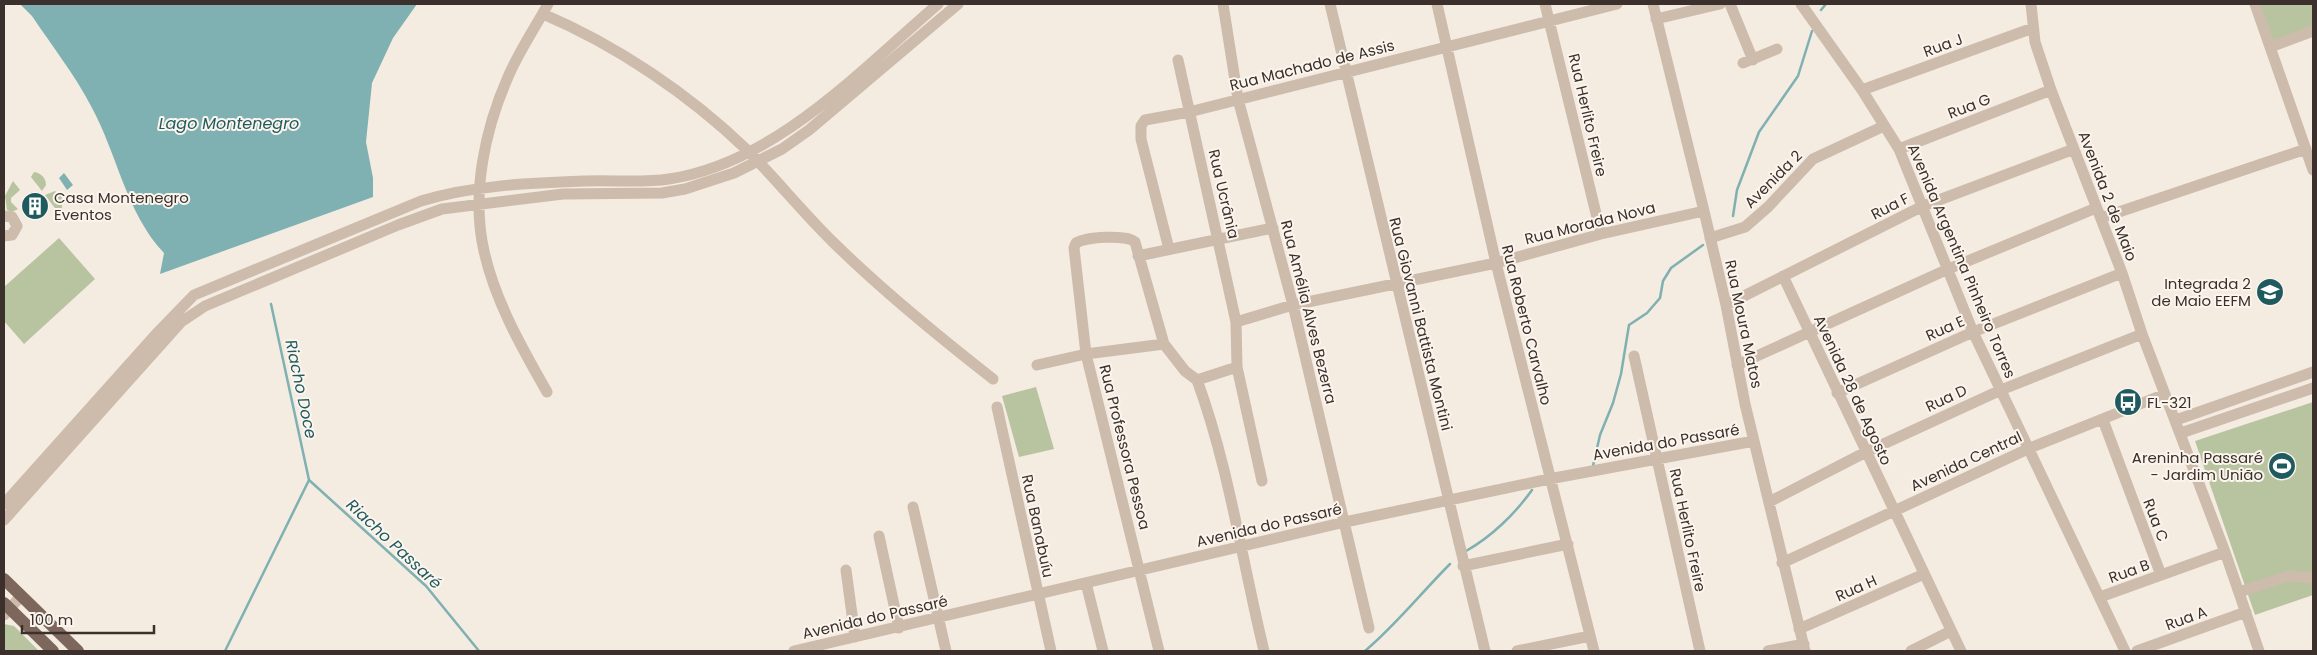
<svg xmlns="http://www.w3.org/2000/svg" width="2317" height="655" viewBox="0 0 2317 655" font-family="Poppins,sans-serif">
  <rect width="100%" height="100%" fill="#f4ebe1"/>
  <path fill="#b8c4a0" d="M 2260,4 L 2313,4 L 2313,27 L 2273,43 Z
    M 34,172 C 41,173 46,178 46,185 L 42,191 L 31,177 Z
    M 13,181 L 20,190 L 11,198 L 11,202 L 18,209 L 12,212 L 7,210 L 5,196 Z
    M 55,191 L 62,197 L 62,214 L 58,212 L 45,195 Z
    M 59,238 L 95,279 L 24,344 L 4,321 L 4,287 Z
    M 1036,387 L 1054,449 L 1019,457 L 1002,396 Z
    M 2313,402 L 2313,595 L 2255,615 L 2195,441 Z
    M 4,624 L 14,626 L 39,651 L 4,651 Z"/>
  <path fill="#7fb0b2" d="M 20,4 L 417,4 L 393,38 L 372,83 L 366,142 L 373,178 L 373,197 L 160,274 L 164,253 C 126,213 117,153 91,106 C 75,75 52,46 32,16 Z
    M 64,173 L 73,185 L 67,190 L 59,178 Z"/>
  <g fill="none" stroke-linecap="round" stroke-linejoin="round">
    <path stroke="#7fb0b2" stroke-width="2.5" d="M 1821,10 L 1826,4
      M 1733,216 L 1737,190 L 1759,132 L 1798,76 L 1812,31
      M 271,304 L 309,480
      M 1593,466 L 1600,435 L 1613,403 L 1621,374 L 1629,325 L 1647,313 L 1660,298 L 1663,281 L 1671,268 L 1703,245
      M 309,480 L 426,586 L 479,651
      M 1466,551 C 1491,537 1515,514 1532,490
      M 225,651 L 309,480
      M 1365,651 C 1396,625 1421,593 1450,564"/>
    <path stroke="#cdbbac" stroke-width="11" d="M 1223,4 L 1238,99 L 1293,305 L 1369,628
      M 1330,4 L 1485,651
      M 1437,4 L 1496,263 L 1594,651
      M 1545,4 L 1601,234
      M 1653,4 L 1704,211 L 1726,305 L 1745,404 L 1805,651
      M 1730,4 L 1753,60
      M 1801,4 L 1862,90 L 1899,149 L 1973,332 L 2125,651
      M 2031,4 L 2035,42 L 2051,90 L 2122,273 L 2142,334 L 2225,552 L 2259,651
      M 2255,4 L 2313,170
      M 543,14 C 616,45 689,94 747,150 C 777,180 804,214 835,244 C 884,292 938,336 993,379
      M 1656,19 L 1720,4
      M 2270,47 L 2313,31
      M 1178,60 L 1236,322 L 1237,367 L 1197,380
      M 1743,63 L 1777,49
      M 1862,90 L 2033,28
      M 1899,149 L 2051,90
      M 4,216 L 12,217 L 17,226 L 12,235 L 4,236
      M 2101,218 L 2306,149
      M 1710,238 L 1745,227 L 1768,207 L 1813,159 L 1884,126
      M 1169,249 L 1141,139 L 1141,126 L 1145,120 L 1189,112 L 1617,4
      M 1138,256 L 1273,228
      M 1783,276 L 1961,651
      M 1726,305 L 1923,206 L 2074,149
      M 1236,322 L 1293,305 L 1496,263 L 1601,234 L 1704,211
      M 1634,356 L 1700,651
      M 1037,365 L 1086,354 L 1164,344
      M 1737,365 L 1946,270 L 2096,208
      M 1237,367 L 1262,481
      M 1197,380 C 1229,467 1242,561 1264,651
      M 547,392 C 522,348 495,301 484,251 C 471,194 485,129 508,77 C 519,51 535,28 548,4
      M 1837,393 L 1973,332 L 2122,273
      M 997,407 L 1051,651
      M 2103,420 L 2161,575
      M 2176,420 L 2313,372
      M 2181,433 L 2313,388
      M 1769,502 L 1866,452 L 2001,390 L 2142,334
      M 4,504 L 159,331 L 194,295 L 421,201 C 473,185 532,183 586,181 C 614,180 642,183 669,179 C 775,163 860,71 938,4
      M 913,507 L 946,651
      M 4,520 L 181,322 L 205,306 L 398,225 L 442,209 L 563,194 L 662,193 L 685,189 L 734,173 L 782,149 L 809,130 L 958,4
      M 879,536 L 899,628
      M 1782,563 L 2030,448 L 2165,394
      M 1463,566 L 1568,544
      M 846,570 L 855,637
      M 1086,583 L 1103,651
      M 2239,592 L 2289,576 L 2313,578
      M 2100,597 L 2225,552
      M 4,615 L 21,596
      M 1799,629 L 1924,574
      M 794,651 L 1345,522 L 1549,479 L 1754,441
      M 1159,651 L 1086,354 L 1074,248 L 1076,243 C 1086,237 1127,234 1135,242 L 1164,344 L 1185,371 L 1197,380
      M 1517,651 L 1590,636
      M 1768,651 L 1804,644
      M 1911,651 L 1951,631
      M 2137,651 L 2246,612"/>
    <path stroke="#7d675c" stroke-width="12" d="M 4,579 L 78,651
      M 4,603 L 53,651"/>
  </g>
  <defs>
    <g id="building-disc" transform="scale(1.4375)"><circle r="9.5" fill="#1f5a5e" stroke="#fbf5ee"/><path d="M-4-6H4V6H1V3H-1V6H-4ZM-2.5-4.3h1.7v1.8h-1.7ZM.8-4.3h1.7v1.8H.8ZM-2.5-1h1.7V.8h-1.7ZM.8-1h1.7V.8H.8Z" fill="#fff"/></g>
    <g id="school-disc" transform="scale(1.4375)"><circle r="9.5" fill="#1f5a5e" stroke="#fbf5ee"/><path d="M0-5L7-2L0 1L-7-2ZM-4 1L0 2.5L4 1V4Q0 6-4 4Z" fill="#fff"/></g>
    <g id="bus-disc" transform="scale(1.4375)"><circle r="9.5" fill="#1f5a5e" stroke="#fbf5ee"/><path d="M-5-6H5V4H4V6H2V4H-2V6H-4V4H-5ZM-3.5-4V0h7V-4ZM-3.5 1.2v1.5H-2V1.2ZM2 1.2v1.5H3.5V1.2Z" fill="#fff"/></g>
    <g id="stadium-disc" transform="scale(1.4375)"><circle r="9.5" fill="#1f5a5e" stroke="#fbf5ee"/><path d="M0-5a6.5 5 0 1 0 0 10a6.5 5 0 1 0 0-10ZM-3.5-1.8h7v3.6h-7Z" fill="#fff"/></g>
  </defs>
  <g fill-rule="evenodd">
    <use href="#building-disc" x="35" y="206"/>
    <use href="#school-disc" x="2270" y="292"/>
    <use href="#bus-disc" x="2128" y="402"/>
    <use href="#stadium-disc" x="2282" y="466"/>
  </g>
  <g text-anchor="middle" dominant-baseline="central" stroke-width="4" stroke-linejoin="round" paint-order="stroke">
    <g font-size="15" fill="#3b302b" stroke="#fbf5ee">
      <text transform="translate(1943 45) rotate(-20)">Rua J</text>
      <text transform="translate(1312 65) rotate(-14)">Rua Machado de Assis</text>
      <text transform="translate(1969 106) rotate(-21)">Rua G</text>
      <text transform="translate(1588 115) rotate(77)">Rua Herlito Freire</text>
      <text transform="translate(1773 179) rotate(-45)">Avenida 2</text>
      <text transform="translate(1224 194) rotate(77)">Rua Ucrânia</text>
      <text transform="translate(2108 196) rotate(69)">Avenida 2 de Maio</text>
      <text transform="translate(1890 206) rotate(-27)">Rua F</text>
      <text transform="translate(1590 223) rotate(-14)">Rua Morada Nova</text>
      <text transform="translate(1962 261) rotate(67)">Avenida Argentina Pinheiro Torres</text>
      <text transform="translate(1309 312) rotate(76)">Rua Amélia Alves Bezerra</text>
      <text transform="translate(1421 324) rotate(76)">Rua Giovanni Battista Montini</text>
      <text transform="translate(1744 324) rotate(78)">Rua Moura Matos</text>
      <text transform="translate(1527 325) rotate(76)">Rua Roberto Carvalho</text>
      <text transform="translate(1945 328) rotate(-24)">Rua E</text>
      <text transform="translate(1853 390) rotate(65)">Avenida 28 de Agosto</text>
      <text transform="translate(1946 398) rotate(-25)">Rua D</text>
      <text transform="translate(1666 442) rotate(-10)">Avenida do Passaré</text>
      <text transform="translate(1125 447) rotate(76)">Rua Professora Pessoa</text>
      <text transform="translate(1966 461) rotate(-25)">Avenida Central</text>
      <text transform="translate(2156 520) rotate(69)">Rua C</text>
      <text transform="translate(1269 525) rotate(-13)">Avenida do Passaré</text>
      <text transform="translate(1038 526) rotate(78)">Rua Banabuíu</text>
      <text transform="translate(1688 530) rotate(78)">Rua Herlito Freire</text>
      <text transform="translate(2129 571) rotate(-20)">Rua B</text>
      <text transform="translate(1856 588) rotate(-24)">Rua H</text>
      <text transform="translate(875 617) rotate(-13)">Avenida do Passaré</text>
      <text transform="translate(2186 618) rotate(-20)">Rua A</text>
    </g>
    <g font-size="15" fill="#3b302b" stroke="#fbf5ee" text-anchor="start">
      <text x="54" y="197">Casa Montenegro<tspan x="54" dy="17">Eventos</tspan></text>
      <text x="2251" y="283" text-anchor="end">Integrada 2<tspan x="2251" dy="17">de Maio EEFM</tspan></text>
      <text x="2147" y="402">FL-321</text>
      <text x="2263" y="457" text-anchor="end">Areninha Passaré<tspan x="2263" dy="17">- Jardim União</tspan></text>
    </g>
    <g font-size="16" font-style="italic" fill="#1f5a5e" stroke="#fbf5ee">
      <text x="229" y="123">Lago Montenegro</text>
      <text transform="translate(301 389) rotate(78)">Riacho Doce</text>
      <text transform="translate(394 544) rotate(43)">Riacho Passaré</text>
    </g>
  </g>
  <rect width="2317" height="655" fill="none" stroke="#3b302b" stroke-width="10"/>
  <path d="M22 625v8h132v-8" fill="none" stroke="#3b302b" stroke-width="2.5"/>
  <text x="30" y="625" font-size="15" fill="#3b302b" stroke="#fbf5ee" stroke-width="4" paint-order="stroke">100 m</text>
</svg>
